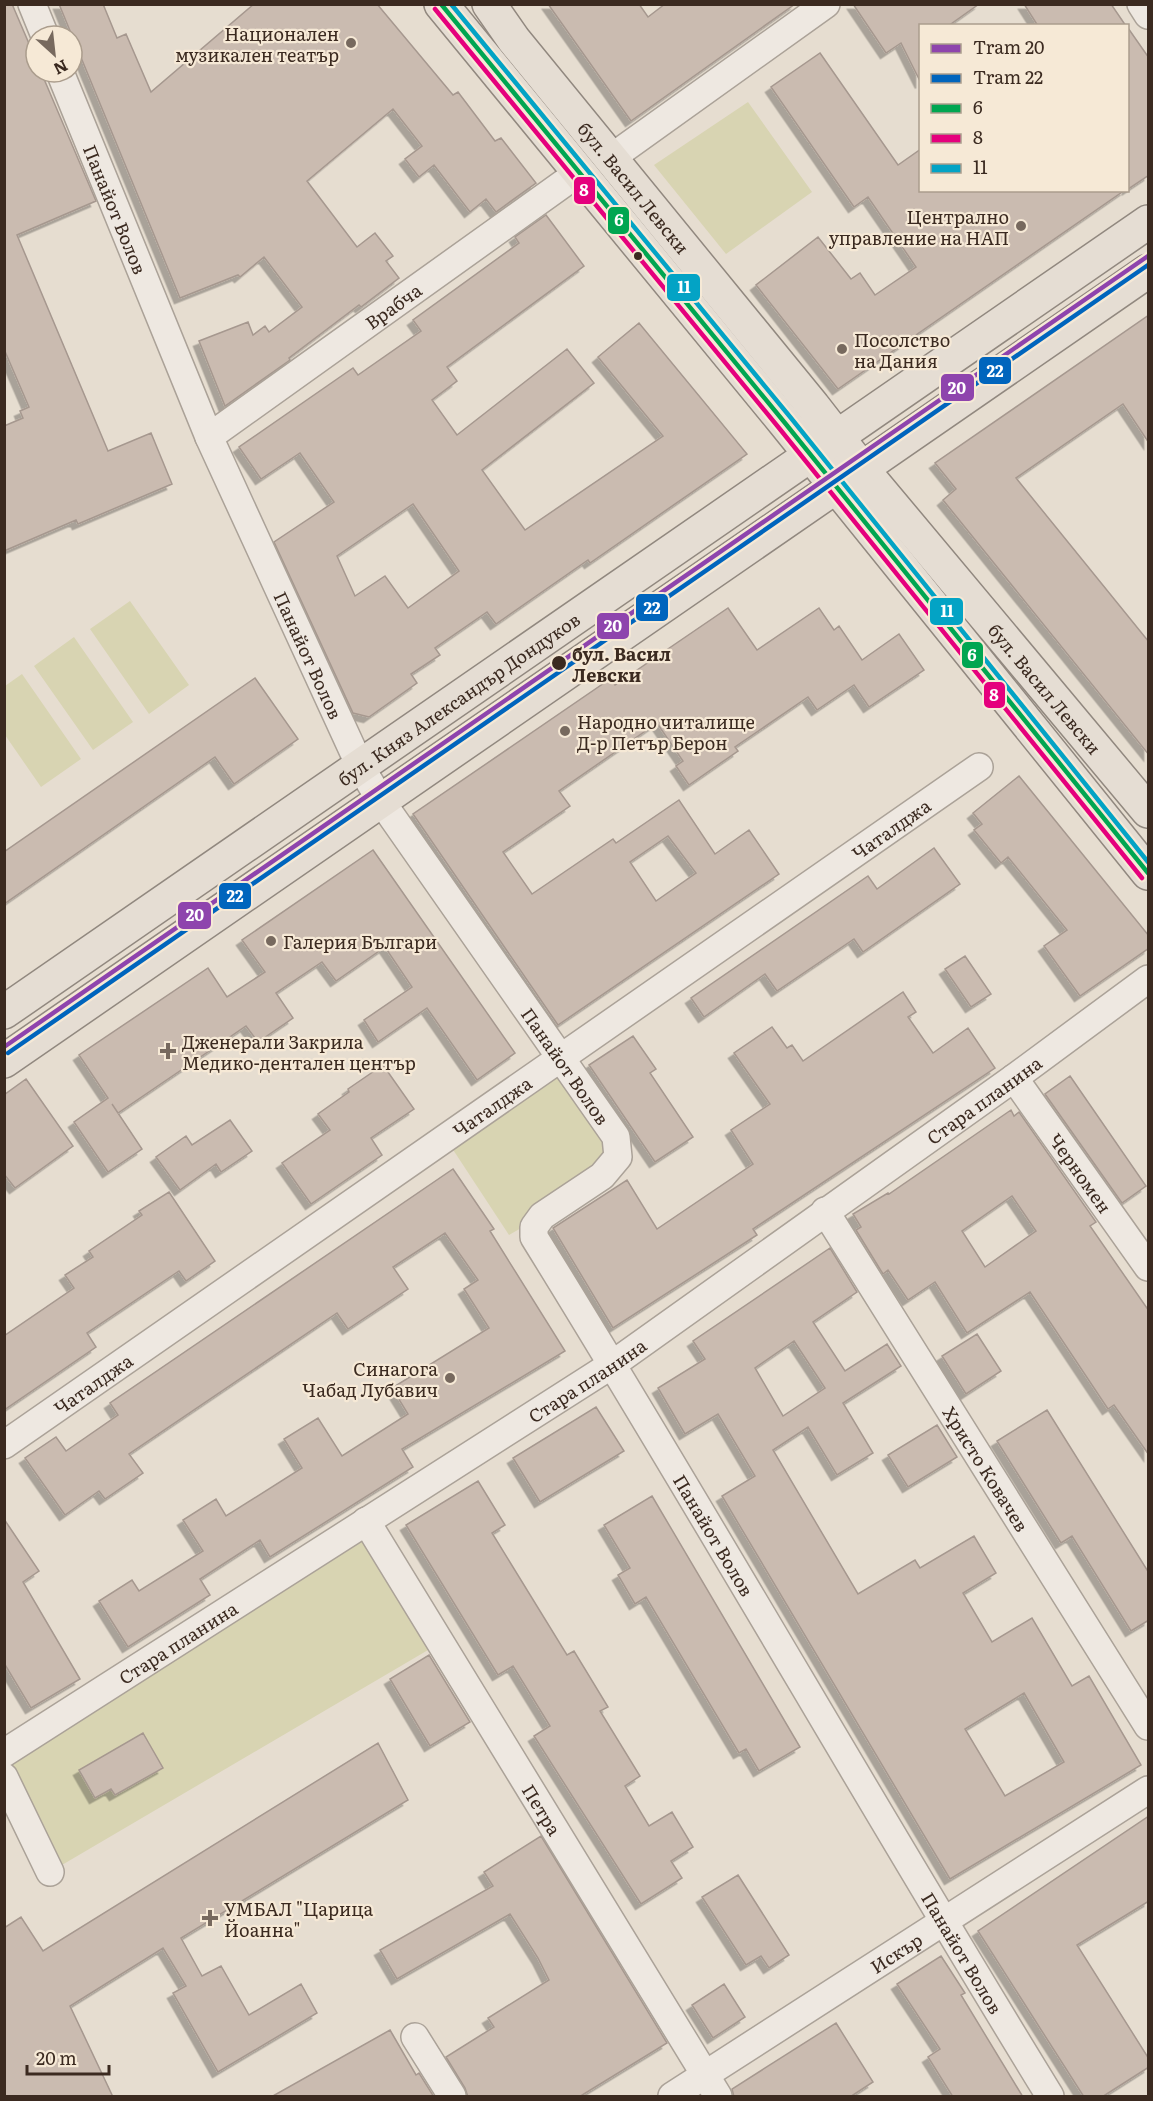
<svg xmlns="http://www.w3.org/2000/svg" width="1153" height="2101" viewBox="0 0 1153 2101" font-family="Literata,serif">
  <defs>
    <filter id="shadow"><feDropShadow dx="-5.5" dy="5.5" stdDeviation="0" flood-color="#0004"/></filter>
  </defs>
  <rect width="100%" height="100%" fill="#e6ddd0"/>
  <path fill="#d8d4b2" d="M 748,102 L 812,192 L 726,254 L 654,165 Z
    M 130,601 L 189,685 L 149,714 L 90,629 Z
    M 74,637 L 133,722 L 93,750 L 34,666 Z
    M 22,674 L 81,759 L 41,787 L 5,735 L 5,686 Z
    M 561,1058 L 618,1157 L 542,1216 L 509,1235 L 446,1139 Z
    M 366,1521 L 440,1643 L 50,1872 L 4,1753 Z"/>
  <path fill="#cabbb0" stroke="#a6988f" stroke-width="1.5" fill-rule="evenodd" filter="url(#shadow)" d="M 4,4 L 12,4 L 36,60 L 36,72 L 41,72 L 96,201 L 17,235 L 108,451 L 151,433 L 172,484 L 78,524 L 76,520 L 4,551 L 4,426 L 23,418 L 20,411 L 29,407 L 4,349 Z
    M 59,4 L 103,4 L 117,38 L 126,34 L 151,92 L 254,4 L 377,4 L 453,95 L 458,92 L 495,141 L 501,138 L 536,183 L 496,212 L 486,199 L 470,212 L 434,165 L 419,177 L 405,159 L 422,146 L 393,109 L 307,181 L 357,247 L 375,233 L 393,256 L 386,261 L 399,278 L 361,307 L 359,305 L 289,358 L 290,360 L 225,406 L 199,341 L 248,322 L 253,335 L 265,326 L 269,332 L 302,307 L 264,257 L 240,277 L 238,275 L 180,298 Z
    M 548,4 L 639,4 L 648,17 L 665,4 L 795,4 L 631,121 Z
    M 853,4 L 979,4 L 948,26 L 921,26 L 921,83 L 901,43 L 886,53 Z
    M 1024,4 L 1111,4 L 1126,26 L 1038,26 Z
    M 1128,28 L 1149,58 L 1149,175 L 1128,189 Z
    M 820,53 L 898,165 L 921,149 L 921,190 L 1125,190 L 838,389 L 756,285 L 818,237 L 851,279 L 860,273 L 875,295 L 916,267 L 868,197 L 854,207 L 771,87 Z
    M 546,215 L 584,266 L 447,367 L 457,381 L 432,400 L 457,435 L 567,349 L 594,383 L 482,470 L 525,530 L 663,436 L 598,357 L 639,323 L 747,454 L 590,563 L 588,560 L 496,624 L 487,612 L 435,648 L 440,655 L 411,674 L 417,683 L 369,717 L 353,713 L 274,542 L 334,502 L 300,453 L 261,479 L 239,447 L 353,368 L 358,375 L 421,331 L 413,320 L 519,243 L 515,237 ZM 413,504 L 459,571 L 408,608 L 385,576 L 355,596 L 337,556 Z
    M 1149,315 L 1149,443 L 1123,404 L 1016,478 L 1149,642 L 1149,755 L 943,500 L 956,489 L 935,463 Z
    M 728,608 L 757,650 L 819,608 L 834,630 L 839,626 L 862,660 L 899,634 L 924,670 L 869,707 L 854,685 L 817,710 L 808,697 L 735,747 L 738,751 L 689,785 L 676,766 L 683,761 L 657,723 L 559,791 L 570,806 L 503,852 L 532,894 L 613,839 L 616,843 L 679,800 L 715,854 L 749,830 L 779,874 L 558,1025 L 413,814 L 610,679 L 615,685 ZM 668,836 L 696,873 L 656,901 L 630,862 Z
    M 255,678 L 298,739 L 234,784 L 215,757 L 4,904 L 4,852 Z
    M 1019,776 L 1149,936 L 1149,948 L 1080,996 L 1044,946 L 1067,930 L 1008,857 L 1001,863 L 974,830 L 982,824 L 973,813 Z
    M 934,848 L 960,884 L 863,952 L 854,939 L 777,991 L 765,974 L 704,1017 L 691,998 L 868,876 L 877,889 Z
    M 373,850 L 515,1053 L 477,1080 L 427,1008 L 378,1042 L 364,1020 L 412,987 L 385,947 L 336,981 L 322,962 L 276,993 L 293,1018 L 258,1042 L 246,1026 L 118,1113 L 112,1104 L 142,1149 L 108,1172 L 74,1122 L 108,1098 L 79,1055 L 208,968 L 227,997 L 265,972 L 242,940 Z
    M 965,956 L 991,994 L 971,1007 L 945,969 Z
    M 903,992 L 916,1012 L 908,1017 L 933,1053 L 968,1028 L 995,1068 L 753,1229 L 757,1235 L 613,1328 L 553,1228 L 627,1180 L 657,1229 L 753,1164 L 731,1130 L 770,1104 L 734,1053 L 772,1027 L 787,1048 L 792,1045 L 803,1061 Z
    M 633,1036 L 656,1069 L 650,1073 L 693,1137 L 655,1162 L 589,1065 Z
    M 383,1065 L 414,1109 L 371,1138 L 382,1155 L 311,1204 L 282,1163 L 330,1130 L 318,1114 L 349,1092 L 348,1089 Z
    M 1070,1076 L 1146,1186 L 1122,1203 L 1045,1094 Z
    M 26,1079 L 73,1146 L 15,1188 L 4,1174 L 4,1095 Z
    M 1011,1110 L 1014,1116 L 1019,1112 L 1096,1222 L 1090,1226 L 1149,1311 L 1149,1455 L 1114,1405 L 1108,1409 L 1030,1292 L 967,1333 L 935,1282 L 908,1300 L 888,1270 L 883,1274 L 856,1230 L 861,1227 L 853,1214 L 888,1193 L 889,1194 ZM 1012,1196 L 1036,1231 L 985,1267 L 962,1231 Z
    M 230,1120 L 252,1151 L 221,1172 L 216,1164 L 180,1190 L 156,1157 L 186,1136 L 192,1145 Z
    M 453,1169 L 494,1229 L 490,1231 L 565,1351 L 402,1449 L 413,1467 L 270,1557 L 260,1540 L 200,1579 L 210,1595 L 128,1647 L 99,1601 L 132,1580 L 139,1591 L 203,1551 L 183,1520 L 216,1499 L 226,1516 L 302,1468 L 284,1439 L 318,1418 L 342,1456 L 408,1414 L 392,1388 L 489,1328 L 464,1289 L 478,1280 L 445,1233 L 393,1267 L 408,1289 L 348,1329 L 337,1313 L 129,1454 L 143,1473 L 105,1499 L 99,1491 L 65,1515 L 25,1458 L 56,1437 L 66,1451 L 118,1415 L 110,1403 Z
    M 169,1192 L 215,1261 L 186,1281 L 179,1271 L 87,1333 L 96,1347 L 4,1410 L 4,1336 L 74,1288 L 65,1275 L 93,1257 L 89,1251 L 142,1215 L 139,1211 Z
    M 830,1248 L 857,1292 L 813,1322 L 845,1371 L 887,1344 L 901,1366 L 843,1403 L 873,1453 L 837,1475 L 808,1427 L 773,1450 L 858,1594 L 915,1560 L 920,1568 L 974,1536 L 996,1573 L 963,1593 L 992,1642 L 1032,1618 L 1072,1686 L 1089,1676 L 1141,1765 L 950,1879 L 722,1496 L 755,1476 L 718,1414 L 685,1434 L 658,1388 L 705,1359 L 693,1341 ZM 794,1341 L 825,1388 L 783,1416 L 755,1368 ZM 1024,1693 L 1064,1762 L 1005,1796 L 965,1729 Z
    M 977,1334 L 1001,1371 L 966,1394 L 942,1356 Z
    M 596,1407 L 624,1451 L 540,1502 L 513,1458 Z
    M 1047,1410 L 1149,1573 L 1149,1620 L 1131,1631 L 1072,1536 L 1061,1543 L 997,1441 Z
    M 937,1425 L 957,1457 L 908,1487 L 888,1455 Z
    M 478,1481 L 505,1525 L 492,1533 L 567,1655 L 574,1651 L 608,1707 L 600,1711 L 640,1776 L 625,1786 L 649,1826 L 672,1812 L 693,1847 L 671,1861 L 682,1878 L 641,1904 L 534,1736 L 550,1726 L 513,1666 L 498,1675 L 406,1525 Z
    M 652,1496 L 800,1747 L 759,1771 L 746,1749 L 739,1753 L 646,1597 L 635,1604 L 618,1575 L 630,1568 L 604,1525 Z
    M 4,1519 L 39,1571 L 23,1582 L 80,1679 L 31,1708 L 4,1663 Z
    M 429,1655 L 470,1722 L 430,1746 L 390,1679 Z
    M 143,1733 L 163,1768 L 115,1795 L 111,1789 L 95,1798 L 79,1770 Z
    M 378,1743 L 408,1800 L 181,1938 L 202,1976 L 221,1966 L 249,2015 L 301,1984 L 317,2013 L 218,2072 L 173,1993 L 186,1986 L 163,1948 L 70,2006 L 113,2097 L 4,2097 L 4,1928 L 21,1917 L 43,1951 Z
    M 1149,1816 L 1149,1901 L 1077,1945 L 1149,2059 L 1149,2067 L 1102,2097 L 1084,2097 L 978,1931 Z
    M 541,1836 L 667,2043 L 579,2097 L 468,2097 L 465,2088 L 446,2057 L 494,2027 L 488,2018 L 549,1980 L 538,1958 L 510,1914 L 397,1979 L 380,1950 L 493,1886 L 484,1872 Z
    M 738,1875 L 789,1955 L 769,1968 L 761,1956 L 746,1965 L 702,1897 Z
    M 941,1956 L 965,1993 L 961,1995 L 1023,2097 L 953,2097 L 928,2057 L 940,2049 L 897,1984 Z
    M 724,1984 L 745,2017 L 713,2038 L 692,2005 Z
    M 836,2023 L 873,2082 L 850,2097 L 734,2097 L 732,2089 Z
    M 390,2030 L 416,2075 L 419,2073 L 434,2097 L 271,2097 Z"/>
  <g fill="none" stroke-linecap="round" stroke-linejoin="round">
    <g stroke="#aba298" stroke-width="30">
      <g id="street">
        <path d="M 32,4 L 45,36"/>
        <path d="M 1141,4 L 1148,15"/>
        <path id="s1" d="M 60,72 L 209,437 L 360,766 L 381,801 L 616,1137 L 618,1157 L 602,1176 L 542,1216 L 534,1227 L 534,1237 C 710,1521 875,1812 1050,2096"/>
        <path d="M 611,158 L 826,4"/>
        <path id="s2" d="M 209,437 L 578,173"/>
        <path id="s3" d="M 1014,1078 L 1148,1267"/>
        <path id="s4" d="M 825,1211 L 1148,1726"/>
        <path id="s5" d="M 4,1445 L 979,767"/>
        <path id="s6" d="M 366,1521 L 718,2096"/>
        <path id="s7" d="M 4,1753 L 613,1364 L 1014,1078 L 1148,979"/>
        <path d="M 4,1777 L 50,1872"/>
        <path d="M 415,2037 L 452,2096"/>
        <path id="s8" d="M 672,2096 L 1148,1790"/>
      </g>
    </g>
    <g stroke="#91887f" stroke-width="36">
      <g id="primary">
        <path d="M 441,4 L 785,423 L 1148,873"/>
        <path id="s9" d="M 489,4 L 514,40 L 813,406 L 862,469 L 1148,811"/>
        <path id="s10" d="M 4,1012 L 1148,222"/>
        <path d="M 4,1061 L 1148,271"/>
      </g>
    </g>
    <use href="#street" stroke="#eee8e1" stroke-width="27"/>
    <use href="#primary" stroke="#e5ddd3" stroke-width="33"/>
    <g stroke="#f6e9d6" stroke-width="9">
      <path id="bus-1" d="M 441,4 L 785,423 L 1148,873"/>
    </g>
    <g stroke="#f6e9d6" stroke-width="9">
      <path id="bus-2" d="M 435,9 L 779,428 L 1142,878"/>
    </g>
    <g stroke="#f6e9d6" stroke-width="9">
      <path id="bus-3" d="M 451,4 L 791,418 L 1148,862"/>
    </g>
    <use href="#bus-1" stroke="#00a651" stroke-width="4.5"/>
    <use href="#bus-2" stroke="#e5007d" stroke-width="4.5"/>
    <use href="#bus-3" stroke="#03a3c5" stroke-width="4.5"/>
    <g stroke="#f6e9d6" stroke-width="9">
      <path id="tram-1" d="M 4,1047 L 1148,256"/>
    </g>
    <g stroke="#f6e9d6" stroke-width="9">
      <path id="tram-2" d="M 8,1053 L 1148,265"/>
    </g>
    <use href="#tram-1" stroke="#8e44ad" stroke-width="4.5"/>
    <use href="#tram-2" stroke="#0065bd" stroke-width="4.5"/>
  </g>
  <g fill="#77695e" stroke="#f6e9d6" stroke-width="2">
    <circle cx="351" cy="43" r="6"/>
    <circle cx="1021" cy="226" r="6"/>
    <circle cx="842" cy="349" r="6"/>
    <circle cx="565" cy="731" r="6"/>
    <circle cx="271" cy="941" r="6"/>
    <path d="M165 1042h6v6h6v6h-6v6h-6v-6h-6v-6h6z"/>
    <circle cx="450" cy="1378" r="6"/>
    <path d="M207 1909h6v6h6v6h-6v6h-6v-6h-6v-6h6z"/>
  </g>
  <g fill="#3b2a20" stroke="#f6e9d6" stroke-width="2">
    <circle cx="638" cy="256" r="5"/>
    <circle cx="559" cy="663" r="8"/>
  </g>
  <g text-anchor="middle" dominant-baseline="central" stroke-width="4.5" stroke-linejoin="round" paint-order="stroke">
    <g font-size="18" fill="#3b2a20" stroke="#f6e9d6" text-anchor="start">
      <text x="339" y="33" text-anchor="end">Национален<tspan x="339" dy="21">музикален театър</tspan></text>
      <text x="1009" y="216" text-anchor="end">Централно<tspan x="1009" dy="21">управление на НАП</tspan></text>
      <text x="854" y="339">Посолство<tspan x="854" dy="21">на Дания</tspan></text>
      <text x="577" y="721">Народно читалище<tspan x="577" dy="21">Д-р Петър Берон</tspan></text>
      <text x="283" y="941">Галерия Българи</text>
      <text x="182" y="1041">Дженерали Закрила<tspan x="182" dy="21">Медико-дентален център</tspan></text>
      <text x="438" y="1368" text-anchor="end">Синагога<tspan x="438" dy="21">Чабад Лубавич</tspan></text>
      <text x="224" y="1908">УМБАЛ "Царица<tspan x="224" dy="21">Йоанна"</tspan></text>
    </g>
    <g font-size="18" fill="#3b2a20" stroke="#f6e9d6">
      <text stroke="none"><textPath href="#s9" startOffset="234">бул. Васил Левски</textPath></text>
      <text stroke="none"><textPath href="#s1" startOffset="148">Панайот Волов</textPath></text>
      <text stroke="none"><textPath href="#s2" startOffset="226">Врабча</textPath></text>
      <text stroke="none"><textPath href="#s1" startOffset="634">Панайот Волов</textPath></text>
      <text stroke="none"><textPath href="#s9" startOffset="882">бул. Васил Левски</textPath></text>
      <text stroke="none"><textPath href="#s10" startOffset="552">бул. Княз Александър Дондуков</textPath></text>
      <text stroke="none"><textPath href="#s5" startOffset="1080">Чаталджа</textPath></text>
      <text stroke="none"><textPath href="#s1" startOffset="1120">Панайот Волов</textPath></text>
      <text stroke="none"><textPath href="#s7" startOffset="1178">Стара планина</textPath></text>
      <text stroke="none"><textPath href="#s5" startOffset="594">Чаталджа</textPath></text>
      <text stroke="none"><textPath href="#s3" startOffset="116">Черномен</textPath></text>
      <text stroke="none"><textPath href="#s7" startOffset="692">Стара планина</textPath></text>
      <text stroke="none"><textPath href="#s5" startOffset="108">Чаталджа</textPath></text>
      <text stroke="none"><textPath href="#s4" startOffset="304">Христо Ковачев</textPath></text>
      <text stroke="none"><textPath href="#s1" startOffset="1696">Панайот Волов</textPath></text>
      <text stroke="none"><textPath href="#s7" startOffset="206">Стара планина</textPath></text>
      <text stroke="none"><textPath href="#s6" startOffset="338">Петра</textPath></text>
      <text stroke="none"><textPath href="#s8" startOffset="266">Искър</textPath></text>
      <text stroke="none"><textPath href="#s1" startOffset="2182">Панайот Волов</textPath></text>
    </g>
    <g font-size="18" font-weight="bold" fill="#3b2a20" stroke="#f6e9d6" text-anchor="start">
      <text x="572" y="653">бул. Васил<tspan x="572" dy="21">Левски</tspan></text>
    </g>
  </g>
  <g stroke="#f6e9d6" stroke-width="2">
    <rect x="573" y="176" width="23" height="29" rx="6" fill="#e5007d"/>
    <rect x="607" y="206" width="23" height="29" rx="6" fill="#00a651"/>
    <rect x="666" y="273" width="35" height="29" rx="6" fill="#03a3c5"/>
    <rect x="978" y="356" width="34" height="29" rx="6" fill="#0065bd"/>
    <rect x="940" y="373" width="35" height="29" rx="6" fill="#8e44ad"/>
    <rect x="635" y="593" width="34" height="29" rx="6" fill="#0065bd"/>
    <rect x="929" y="597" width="35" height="29" rx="6" fill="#03a3c5"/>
    <rect x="596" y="612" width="34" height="28" rx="6" fill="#8e44ad"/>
    <rect x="961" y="641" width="23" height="28" rx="6" fill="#00a651"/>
    <rect x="983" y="681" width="23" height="28" rx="6" fill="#e5007d"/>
    <rect x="218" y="882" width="34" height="28" rx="6" fill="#0065bd"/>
    <rect x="177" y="901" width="35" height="29" rx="6" fill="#8e44ad"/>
  </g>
  <g font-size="16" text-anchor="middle" font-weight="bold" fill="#fff">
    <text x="584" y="196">8</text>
    <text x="619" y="226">6</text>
    <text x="684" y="293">11</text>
    <text x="995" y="377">22</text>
    <text x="957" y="394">20</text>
    <text x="652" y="614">22</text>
    <text x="947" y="617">11</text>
    <text x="613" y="632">20</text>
    <text x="972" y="661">6</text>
    <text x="994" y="701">8</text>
    <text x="235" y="902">22</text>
    <text x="195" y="921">20</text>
  </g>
  <rect width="1153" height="2101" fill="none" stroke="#3b2a20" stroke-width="12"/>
  <rect x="919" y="24" width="210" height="168" fill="#f6e9d6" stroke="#ab9d8d" stroke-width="1.5"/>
  <rect x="931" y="44" width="30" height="9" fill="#8e44ad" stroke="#ab9d8d" stroke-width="1.5"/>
  <text x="973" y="54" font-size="18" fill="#3b2a20">Tram 20</text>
  <rect x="931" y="74" width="30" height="9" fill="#0065bd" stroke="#ab9d8d" stroke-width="1.5"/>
  <text x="973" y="84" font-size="18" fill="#3b2a20">Tram 22</text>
  <rect x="931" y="104" width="30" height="9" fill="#00a651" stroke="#ab9d8d" stroke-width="1.5"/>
  <text x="973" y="114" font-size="18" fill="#3b2a20">6</text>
  <rect x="931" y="134" width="30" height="9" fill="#e5007d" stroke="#ab9d8d" stroke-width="1.5"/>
  <text x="973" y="144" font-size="18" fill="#3b2a20">8</text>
  <rect x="931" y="164" width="30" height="9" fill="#03a3c5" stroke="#ab9d8d" stroke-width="1.5"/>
  <text x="973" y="174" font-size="18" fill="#3b2a20">11</text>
  <g transform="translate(54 54) rotate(153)"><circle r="28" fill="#f6e9d6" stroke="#ab9d8d" stroke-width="1.5"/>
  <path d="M0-4.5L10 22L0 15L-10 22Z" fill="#77695e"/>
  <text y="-9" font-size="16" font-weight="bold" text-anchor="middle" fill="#3b2a20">N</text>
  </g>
  <path d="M27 2065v9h82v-9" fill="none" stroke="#3b2a20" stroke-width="3"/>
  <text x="36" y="2065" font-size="18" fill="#3b2a20" stroke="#f6e9d6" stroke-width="4.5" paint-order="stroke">20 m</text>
</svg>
